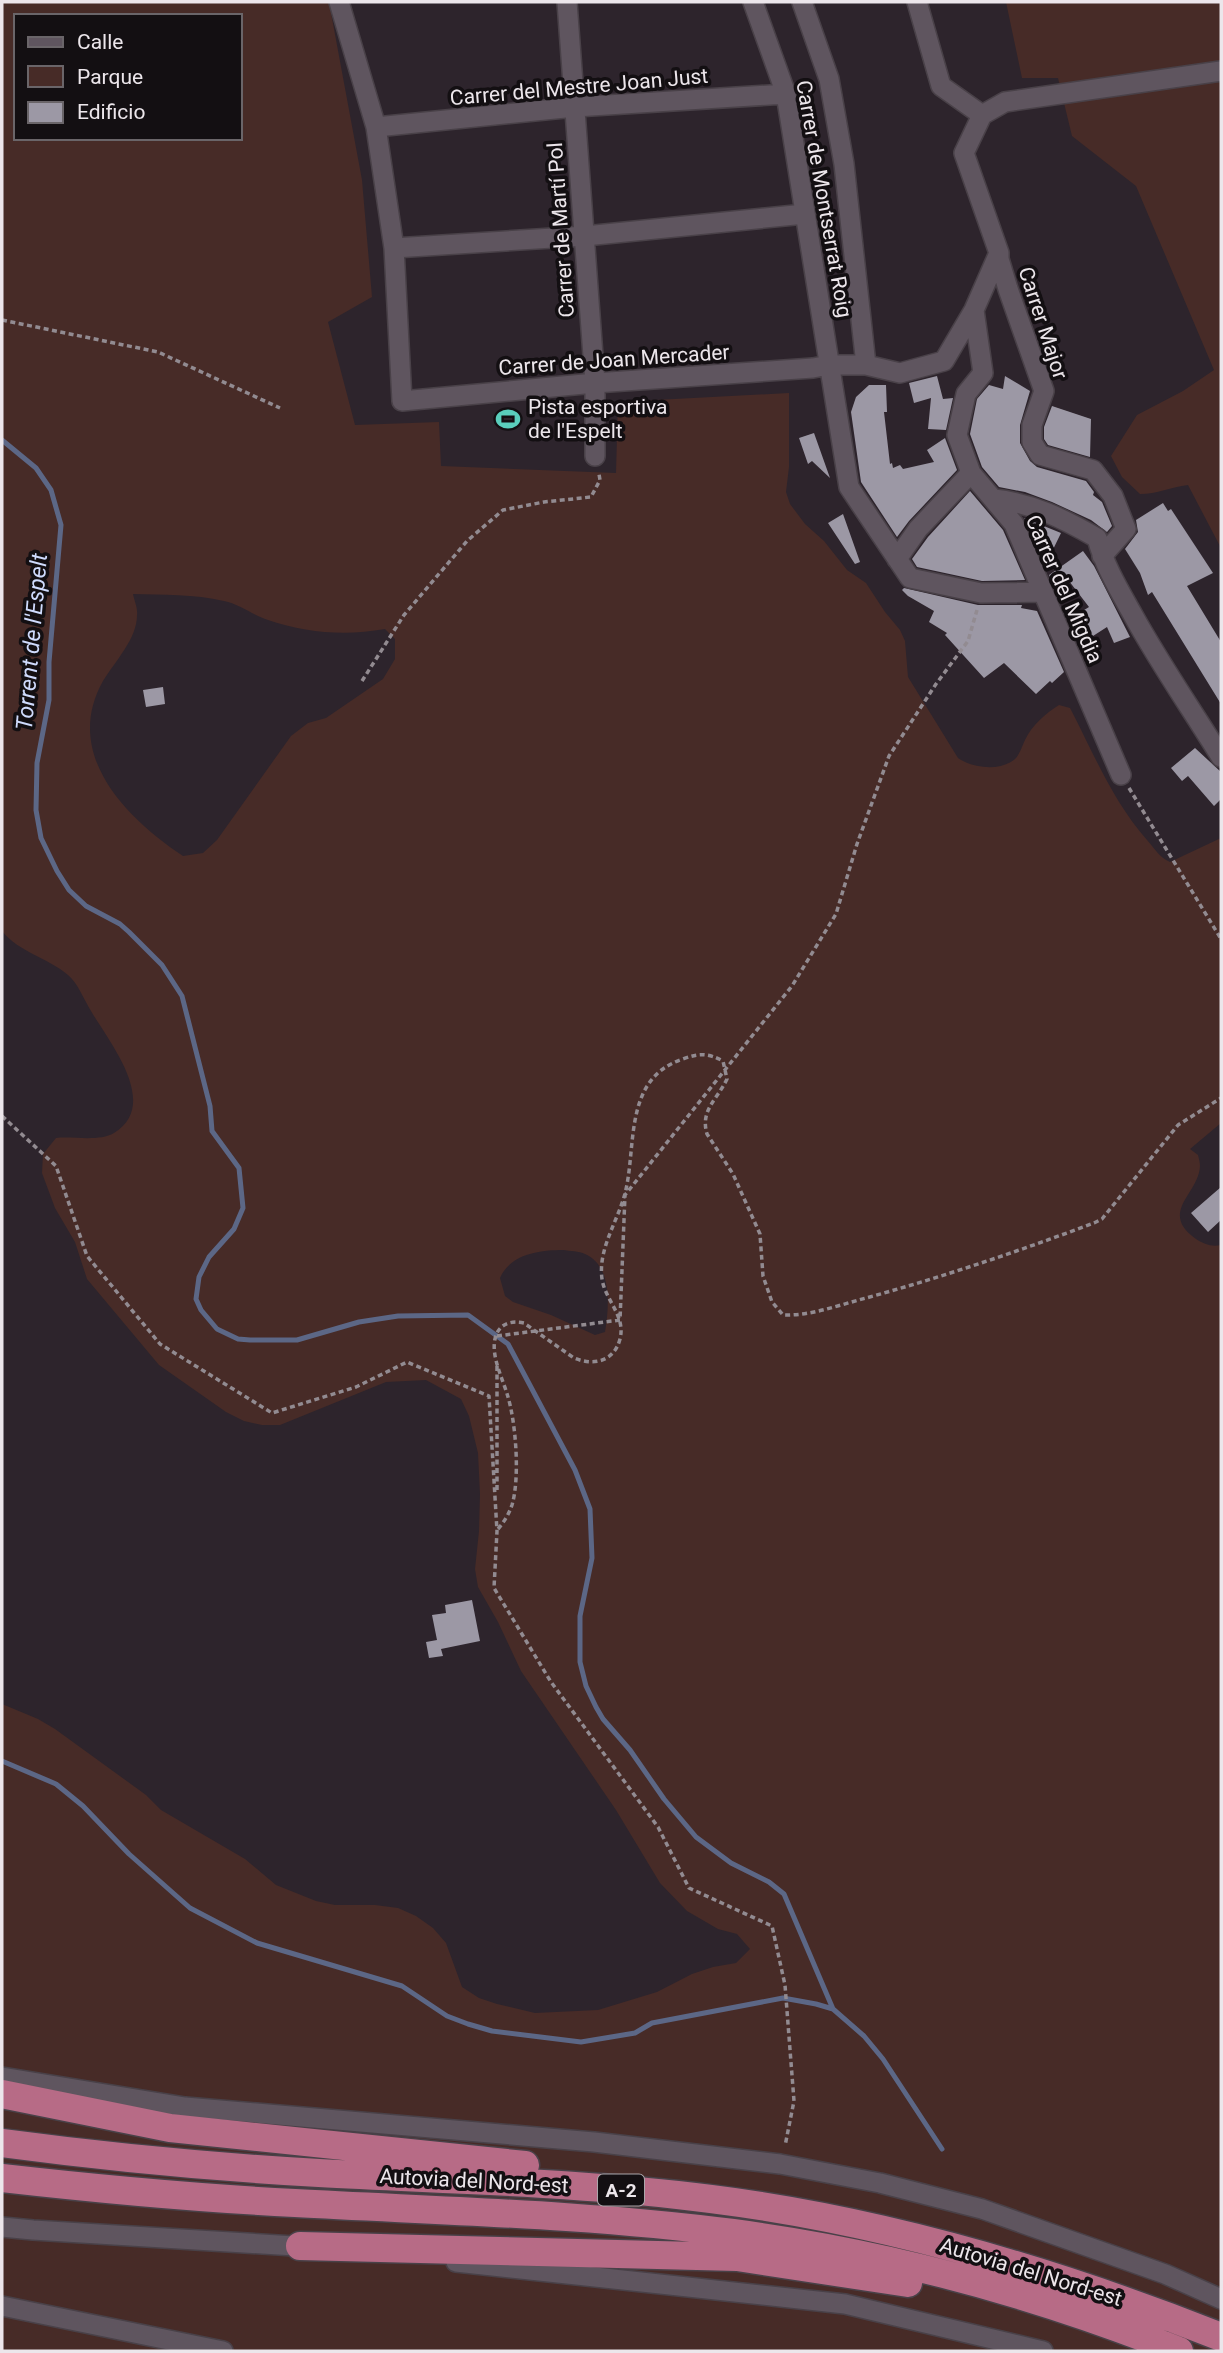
<svg xmlns="http://www.w3.org/2000/svg" width="1223" height="2353" viewBox="0 0 1223 2353" font-family="Roboto,sans-serif">
  <rect width="100%" height="100%" fill="#2d242c"/>
  <path fill="#472b27" fill-rule="evenodd" d="M 2,2 L 329,2 L 362,180 L 372,297 L 328,322 L 355,425 L 439,422 L 441,466 L 616,473 L 618,402 L 789,393 L 789,467 L 786,492 L 790,504 L 805,524 L 824,541 L 847,570 L 866,583 L 885,612 L 900,630 L 905,641 L 908,677 L 958,758 C 972,768 1000,772 1015,759 C 1020,754 1022,746 1025,740 C 1032,725 1046,713 1059,705 L 1070,708 C 1094,754 1112,800 1147,840 C 1155,849 1159,857 1170,862 L 1221,838 L 1221,1123 L 1190,1149 L 1198,1155 C 1199,1159 1200,1163 1200,1166 C 1199,1194 1158,1212 1196,1239 C 1204,1244 1211,1247 1221,1245 L 1221,2351 L 2,2351 L 2,1704 L 38,1719 L 55,1729 L 146,1795 L 161,1810 L 245,1859 L 276,1885 L 316,1901 L 335,1905 L 375,1905 L 398,1908 L 416,1916 L 433,1928 L 446,1943 L 462,1987 L 479,1998 L 497,2004 L 535,2013 L 598,2010 L 657,1992 L 692,1974 L 713,1967 L 736,1963 L 750,1949 L 737,1934 L 718,1929 L 687,1911 L 660,1883 L 616,1810 L 521,1671 L 498,1622 L 478,1587 L 475,1569 L 479,1531 L 480,1494 L 478,1453 L 469,1416 L 461,1399 L 426,1380 L 386,1382 L 280,1425 L 262,1425 L 244,1421 L 226,1412 L 159,1365 L 87,1279 L 75,1242 L 55,1208 L 42,1173 L 43,1154 L 56,1138 C 73,1136 99,1142 114,1133 C 161,1104 109,1042 91,1011 C 84,1000 78,983 68,975 C 47,957 20,953 2,931 ZM 16,16 L 240,16 L 240,138 L 16,138 ZM 133,594 C 163,595 194,594 224,601 C 239,604 253,615 268,620 C 306,633 346,636 385,629 L 395,639 L 395,659 L 383,679 L 326,718 L 308,723 L 291,736 L 217,840 L 203,853 L 183,856 C 126,818 62,754 103,681 C 115,661 137,639 137,615 C 138,608 134,600 133,594 ZM 563,1250 C 570,1251 579,1251 585,1254 C 613,1266 609,1308 605,1332 L 595,1335 L 551,1315 L 513,1302 L 505,1296 L 500,1278 C 510,1254 540,1250 563,1250 Z
    M 1006,2 L 1221,2 L 1221,548 L 1188,485 C 1171,487 1157,494 1140,494 L 1122,477 L 1111,456 L 1137,415 L 1183,391 L 1214,370 L 1136,186 L 1072,136 L 1058,78 L 1022,78 Z"/>
  <g fill="none" stroke-linecap="round" stroke-linejoin="round">
    <path stroke="#5c6786" stroke-width="5" d="M 2,440 L 36,468 L 51,490 L 61,525 L 49,662 L 49,700 L 37,763 L 36,810 L 41,838 L 57,871 L 69,890 L 86,906 L 120,924 L 129,932 L 162,965 L 182,996 L 210,1106 L 212,1131 L 239,1168 L 243,1208 L 234,1229 L 209,1257 L 199,1277 L 196,1299 L 201,1310 L 217,1329 L 238,1339 L 250,1340 L 297,1340 L 359,1322 L 398,1316 L 468,1315 L 508,1344 L 575,1470 L 590,1509 L 592,1558 L 580,1616 L 580,1662 L 586,1686 L 596,1707 L 603,1719 L 630,1750 L 664,1799 L 696,1837 L 731,1863 L 769,1882 L 784,1894 L 833,2009
      M 2,1761 L 56,1784 L 83,1806 L 129,1854 L 190,1908 L 257,1943 L 402,1986 L 447,2016 L 468,2024 L 492,2031 L 581,2042 L 635,2033 L 652,2023 L 783,1998 L 816,2004 L 833,2009 L 864,2036 L 883,2059 L 942,2149"/>
  </g>
  <path fill="#9c98a5" d="M 937,376 L 943,399 L 953,398 L 946,430 L 928,429 L 931,398 L 914,403 L 909,383 Z
    M 1005,376 L 1030,391 L 1020,425 L 1020,443 L 1030,461 L 1037,467 L 1086,481 L 1094,492 L 1093,495 L 1102,502 L 1112,526 L 1107,532 L 1091,520 L 1052,502 L 1025,492 L 999,487 L 982,467 L 970,434 L 977,399 L 989,385 L 1003,389 Z
    M 869,385 L 886,385 L 887,412 L 884,412 L 890,464 L 892,463 L 893,468 L 900,465 L 903,469 L 934,462 L 927,450 L 945,438 L 957,470 L 909,521 L 897,537 L 861,482 L 851,412 L 856,397 Z
    M 1052,406 L 1091,419 L 1090,457 L 1048,445 L 1044,439 L 1044,427 Z
    M 814,433 L 830,478 L 812,461 L 808,464 L 799,438 Z
    M 970,491 L 1003,530 L 1025,580 L 982,581 L 917,567 L 912,559 L 928,537 Z
    M 1163,503 L 1168,511 L 1171,509 L 1213,573 L 1187,586 L 1221,642 L 1221,704 L 1152,592 L 1148,595 L 1140,573 L 1125,549 L 1138,532 L 1136,520 Z
    M 843,514 L 860,562 L 855,564 L 828,523 Z
    M 1024,518 L 1061,533 L 1045,566 L 1025,519 Z
    M 1083,551 L 1094,566 L 1130,637 L 1114,643 L 1107,627 L 1079,645 L 1068,620 L 1089,607 L 1069,581 L 1056,590 L 1049,575 Z
    M 904,588 L 978,605 L 1022,605 L 1021,608 L 1037,611 L 1064,672 L 1052,683 L 1050,681 L 1036,694 L 1004,663 L 984,678 L 945,635 L 947,633 L 929,622 L 934,611 L 908,596 L 902,590 Z
    M 163,687 L 165,704 L 146,707 L 143,690 Z
    M 1195,748 L 1221,772 L 1221,799 L 1214,806 L 1188,776 L 1182,781 L 1171,768 Z
    M 1221,1187 L 1221,1220 L 1208,1232 L 1191,1213 Z
    M 472,1600 L 480,1641 L 441,1649 L 443,1656 L 429,1658 L 426,1642 L 437,1640 L 432,1615 L 446,1613 L 445,1605 Z"/>
  <g fill="none" stroke-linecap="round" stroke-linejoin="round">
    <g stroke="#494148" stroke-width="22">
      <path id="minor" d="M 339,2 L 376,127 L 394,248 L 402,401 L 595,383 L 813,368 L 829,365 L 866,365 L 900,373 L 944,361 L 974,310 L 999,253 L 964,153 L 982,115 L 1005,102 L 1221,71
        M 567,2 L 595,383 L 595,456
        M 753,2 L 786,94 L 849,487 L 910,578 L 981,593 L 1042,592
        M 802,2 L 829,79 L 844,164 L 866,365
        M 917,2 L 941,86 L 982,115
        M 376,127 L 575,107 L 786,94
        M 394,248 L 585,236 L 805,214
        M 999,253 L 999,259 L 1008,289 L 1044,391 L 1032,425 L 1032,442 L 1040,455 L 1093,470 L 1113,496 L 1126,529 L 1102,556
        M 974,310 L 983,373 L 966,394 L 957,435 L 971,473 L 1014,524 L 1121,775
        M 994,499 C 1032,503 1064,519 1097,538 C 1104,565 1119,590 1133,615 C 1160,664 1192,710 1221,757
        M 897,559 L 918,529 L 971,473
        M 2,2077 L 185,2107 L 594,2142 L 780,2164 L 880,2183 L 982,2209 L 1165,2274 L 1221,2299
        M 2,2227 L 33,2230 L 311,2247
        M 456,2262 L 845,2304 L 1043,2351
        M 2,2306 L 223,2351"/>
    </g>
    <g stroke="#494148" stroke-width="31">
      <path id="highway" d="M 2,2094 L 170,2128 L 525,2165
        M 2,2143 C 107,2157 212,2167 319,2173 C 449,2180 581,2182 711,2199 C 887,2221 1057,2272 1221,2337
        M 2,2178 C 99,2189 197,2198 295,2203 C 441,2211 588,2214 733,2233 C 886,2253 1036,2294 1179,2351
        M 300,2246 L 737,2257 L 908,2283"/>
    </g>
    <path stroke="#928b91" stroke-width="3.5" stroke-dasharray="5 3.5" stroke-linecap="butt" d="M 2,320 L 158,352 L 280,408
      M 362,681 L 404,615 L 467,541 L 503,510 L 544,502 L 591,497 L 600,480 L 599,474
      M 1129,788 L 1221,939
      M 2,1116 L 56,1166 L 87,1256 L 160,1344 L 272,1413 L 356,1387 L 407,1362 L 489,1396 L 497,1531 L 494,1588 L 551,1682 L 658,1827 L 689,1888 L 772,1926 L 785,1985 L 794,2101 L 785,2146
      M 497,1336 L 620,1320 L 625,1195 L 792,986 L 836,914 L 857,844 L 889,756 L 936,684 L 968,641 L 977,610
      M 497,1490 L 497,1365
      M 498,1529 C 504,1522 509,1514 512,1505 C 520,1478 516,1424 508,1397 C 503,1379 491,1357 495,1339 C 498,1324 511,1320 524,1323 L 574,1358 C 593,1366 614,1362 620,1339 C 626,1316 605,1300 602,1279 C 598,1250 616,1224 624,1197 C 638,1150 621,1079 683,1059 C 699,1053 708,1053 723,1061 L 727,1079 C 717,1100 700,1110 707,1134 L 733,1174 L 760,1234 L 763,1276 L 772,1302 L 783,1315 C 811,1316 839,1305 866,1298 C 943,1277 1019,1251 1094,1223 L 1102,1219 L 1178,1125 L 1221,1098"/>
    <use href="#minor" stroke="#5f555f" stroke-width="19"/>
    <use href="#highway" stroke="#b76b86" stroke-width="28"/>
  </g>
  <defs>
    <g id="stadium-bare" transform="scale(1.89)"><path d="M0-5a6.5 5 0 1 0 0 10a6.5 5 0 1 0 0-10ZM-3.5-1.8h7v3.6h-7Z" fill="#5acebc" stroke="#130f12" stroke-width="2.5" paint-order="stroke"/></g>
  </defs>
  <g fill-rule="evenodd">
    <use href="#stadium-bare" x="508" y="419"/>
  </g>
  <g text-anchor="middle" dominant-baseline="central" stroke-width="7" stroke-linejoin="round" paint-order="stroke">
    <rect fill="#130f12" stroke="#aba6aa" stroke-width="2" x="598" y="2174.5" width="46" height="31" rx="5"/>
    <g font-size="19" font-weight="bold" fill="#ece6eb">
      <text x="621" y="2190">A-2</text>
    </g>
    <g font-size="21" fill="#ece6eb" stroke="#130f12">
      <text transform="translate(579 87) rotate(-5)">Carrer del Mestre Joan Just</text>
      <text transform="translate(824 199) rotate(80)">Carrer de Montserrat Roig</text>
      <text transform="translate(561 230) rotate(-94)">Carrer de Martí Pol</text>
      <text transform="translate(1043 323) rotate(72)">Carrer Major</text>
      <text transform="translate(614 360) rotate(-4)">Carrer de Joan Mercader</text>
      <text transform="translate(1064 589) rotate(66)">Carrer del Migdia</text>
      <text transform="translate(474 2181) rotate(3)">Autovia del Nord-est</text>
      <text transform="translate(1031 2272) rotate(17)">Autovia del Nord-est</text>
    </g>
    <g font-size="21" fill="#ece6eb" stroke="#130f12" text-anchor="start">
      <text x="528" y="407">Pista esportiva<tspan x="528" dy="24">de l'Espelt</tspan></text>
    </g>
    <g font-size="23" font-style="italic" fill="#cfdbfd" stroke="#130f12">
      <text transform="translate(32 642) rotate(-85)">Torrent de l'Espelt</text>
    </g>
  </g>
  <rect width="1223" height="2353" fill="none" stroke="#ece6eb" stroke-width="7"/>
  <rect x="14" y="14" width="228" height="126" fill="#130f12" stroke="#6a6569" stroke-width="2"/>
  <rect x="28" y="37" width="35" height="10" fill="#5f555f" stroke="#6a6569" stroke-width="2"/>
  <text x="77" y="49" font-size="21" fill="#ece6eb">Calle</text>
  <rect x="28" y="66" width="35" height="21" fill="#472b27" stroke="#6a6569" stroke-width="2"/>
  <text x="77" y="84" font-size="21" fill="#ece6eb">Parque</text>
  <rect x="28" y="102" width="35" height="21" fill="#9c98a5" stroke="#6a6569" stroke-width="2"/>
  <text x="77" y="119" font-size="21" fill="#ece6eb">Edificio</text>
</svg>
